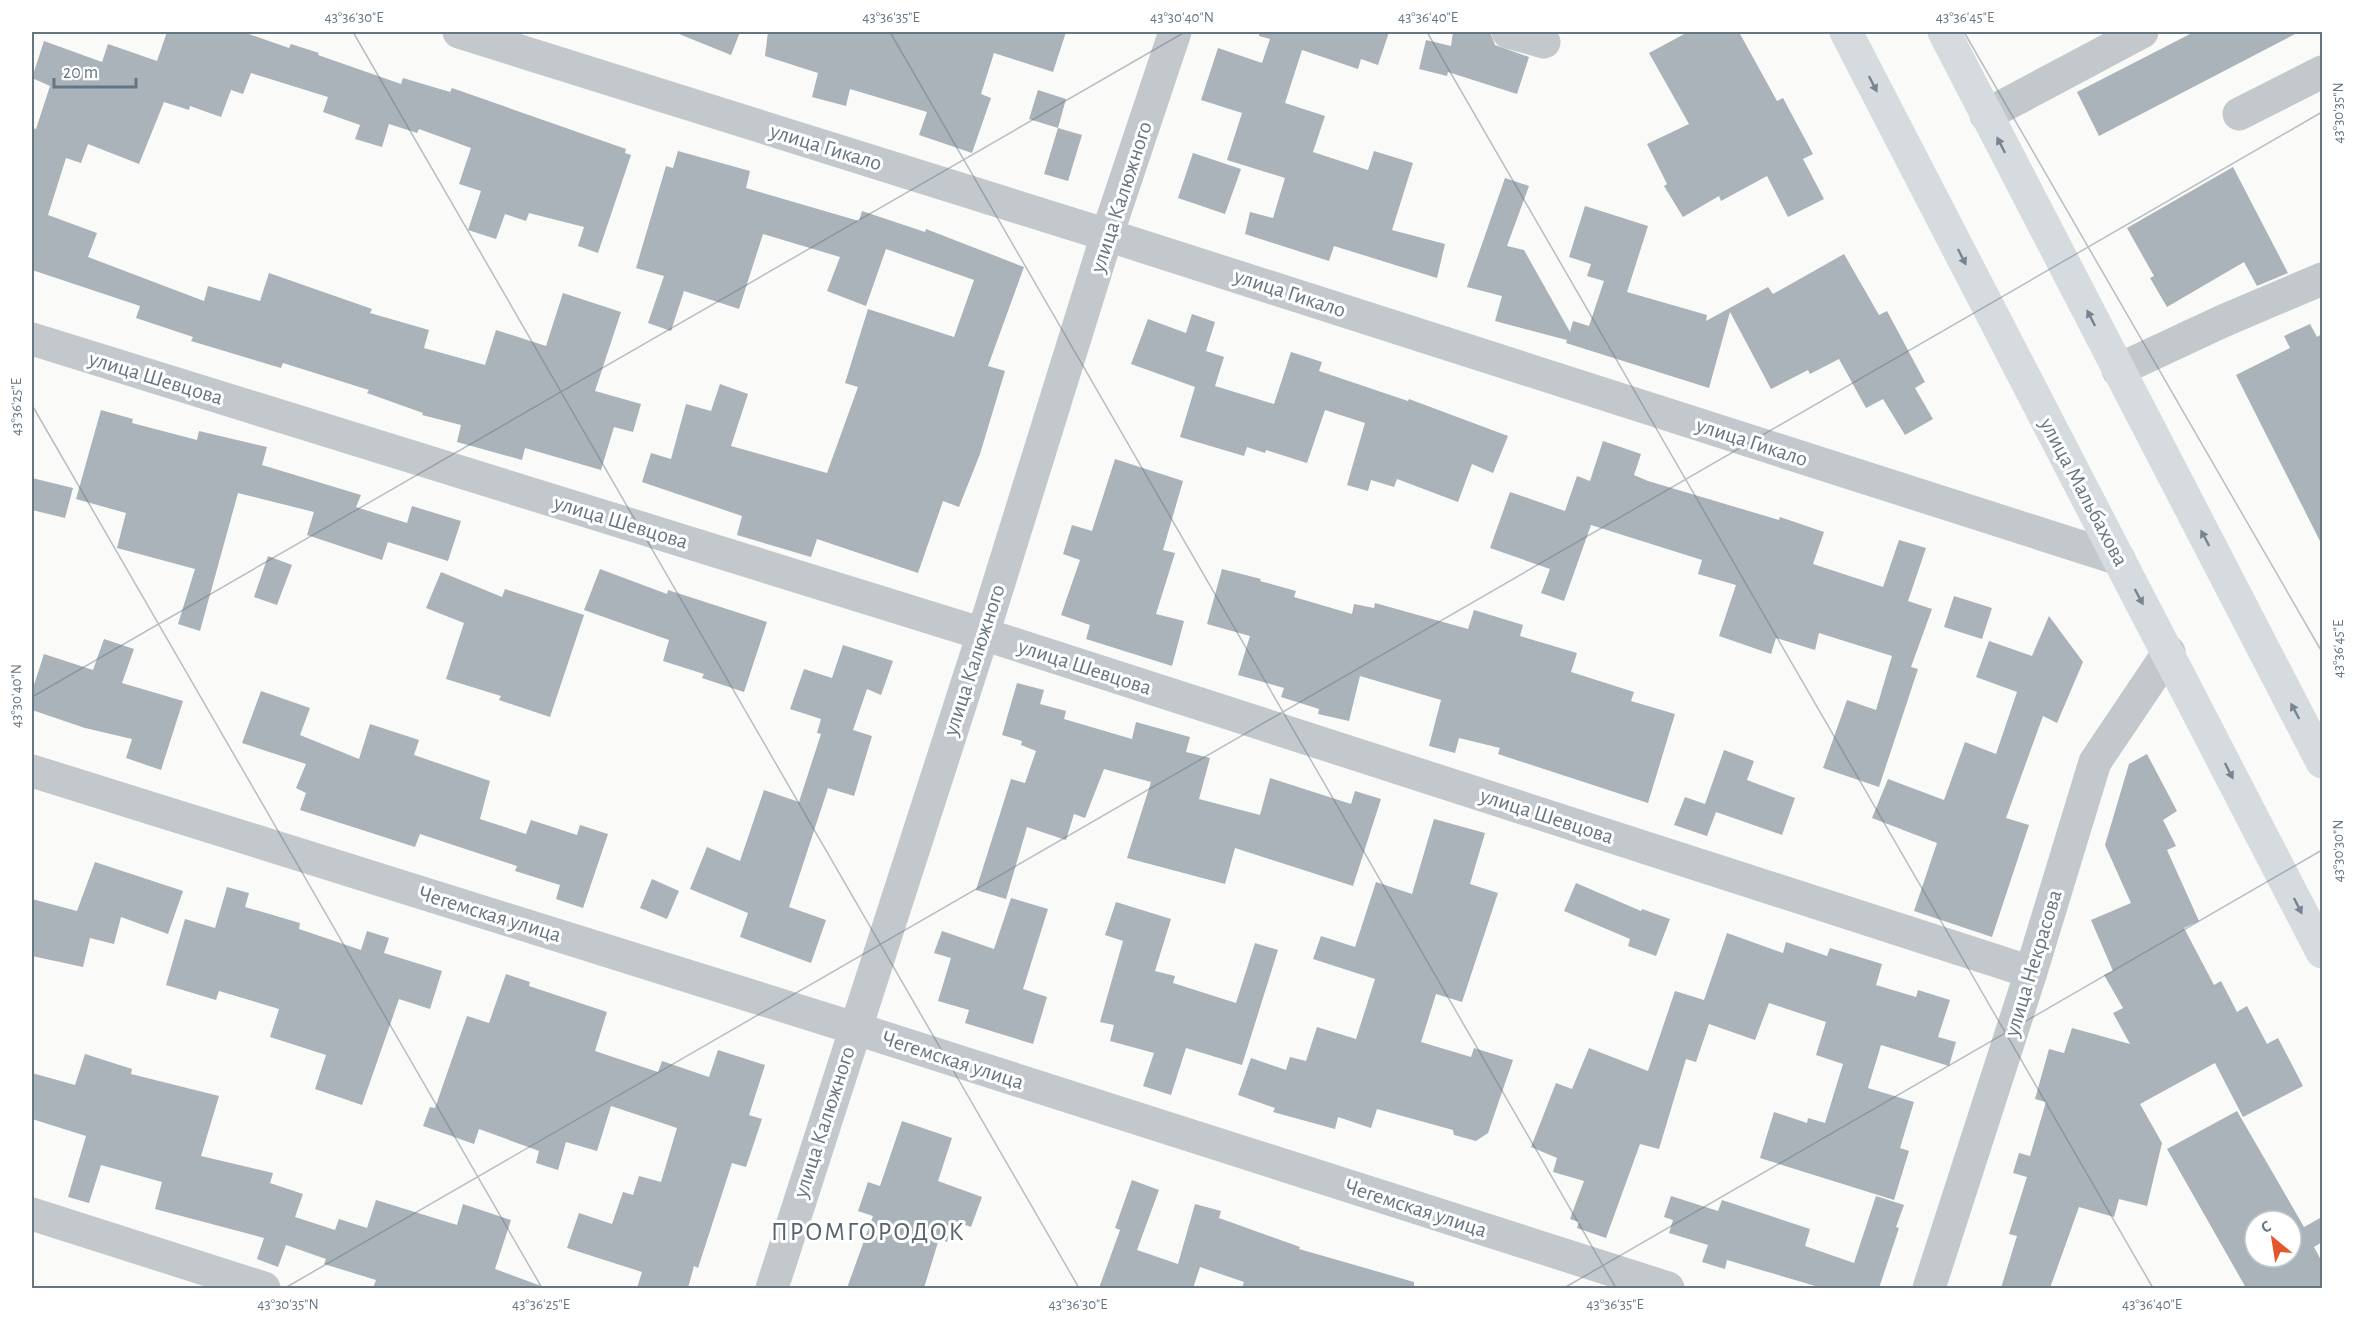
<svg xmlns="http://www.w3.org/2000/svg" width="2354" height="1320" viewBox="0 0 2354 1320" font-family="'Alegreya Sans',sans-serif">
  <rect width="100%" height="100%" fill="#fafaf8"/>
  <path fill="#aab3b9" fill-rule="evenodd" d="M 167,32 L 243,32 L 289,48 L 291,44 L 319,53 L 318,55 L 401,84 L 403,78 L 450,92 L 452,88 L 626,149 L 625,153 L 631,155 L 598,253 L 578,246 L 584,227 L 529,213 L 526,221 L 505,214 L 496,239 L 468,230 L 481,191 L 459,184 L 471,148 L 419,129 L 417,133 L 389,124 L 382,147 L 355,139 L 360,125 L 323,112 L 328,97 L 251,73 L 243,94 L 231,90 L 221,117 L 190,106 L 189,110 L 164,102 L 139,164 L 88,144 L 81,163 L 66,158 L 48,215 L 97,233 L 88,257 L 204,301 L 208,286 L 260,301 L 269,273 L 372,309 L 370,313 L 429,330 L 424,348 L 485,365 L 496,330 L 546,346 L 563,293 L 621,312 L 595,391 L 641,404 L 633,432 L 614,427 L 601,470 L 525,448 L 522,460 L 457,442 L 461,425 L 422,415 L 423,413 L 367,393 L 369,390 L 283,363 L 281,368 L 191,341 L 193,337 L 136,318 L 140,306 L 32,270 L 32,128 L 36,129 L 50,86 L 32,78 L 44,41 L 102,62 L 108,44 L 157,61 Z
    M 674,32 L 740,32 L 731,55 Z
    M 768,32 L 1066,32 L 1053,72 L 994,53 L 981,94 L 991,98 L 972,153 L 919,135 L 927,112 L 850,89 L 846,106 L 812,97 L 818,73 L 765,56 Z
    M 1259,32 L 1389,32 L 1378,65 L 1361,59 L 1358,69 L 1302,50 L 1285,103 L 1325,116 L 1313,152 L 1368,170 L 1374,151 L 1413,163 L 1392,230 L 1445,244 L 1437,278 L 1334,246 L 1329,261 L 1245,234 L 1250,212 L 1273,218 L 1285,178 L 1227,160 L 1242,113 L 1201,100 L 1218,48 L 1262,63 L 1270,39 L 1259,36 Z
    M 1453,32 L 1490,32 L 1495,45 L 1529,57 L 1517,94 L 1448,72 L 1447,76 L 1419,69 L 1426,40 L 1451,46 Z
    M 1688,32 L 1739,32 L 1777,101 L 1783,98 L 1813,154 L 1803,159 L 1824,199 L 1788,217 L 1767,176 L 1721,201 L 1719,196 L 1683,217 L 1664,186 L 1667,184 L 1647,144 L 1689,124 L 1649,53 Z
    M 2194,32 L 2299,32 L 2099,136 L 2077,92 Z
    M 1038,90 L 1066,99 L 1058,128 L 1029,119 Z
    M 1058,128 L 1082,135 L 1068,181 L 1044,174 Z
    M 678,151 L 750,171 L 746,188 L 859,221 L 862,211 L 925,232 L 926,229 L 1024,267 L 988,366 L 1005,371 L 980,454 L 959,507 L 943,501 L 918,573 L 817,539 L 811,557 L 737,535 L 742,516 L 642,482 L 651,453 L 671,459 L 686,404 L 711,411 L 720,384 L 748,394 L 731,446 L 827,473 L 858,387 L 845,383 L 868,309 L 954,337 L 974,280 L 886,249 L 866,306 L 827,291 L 840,257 L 763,234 L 739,309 L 684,291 L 671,331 L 648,323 L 664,276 L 636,268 L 666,166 L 673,168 Z
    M 1193,153 L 1241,169 L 1225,214 L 1178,198 Z
    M 2233,167 L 2288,273 L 2257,286 L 2244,262 L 2167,307 L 2150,278 L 2154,276 L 2127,228 Z
    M 1505,178 L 1529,186 L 1507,246 L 1524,250 L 1570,332 L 1573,321 L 1589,326 L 1604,281 L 1587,276 L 1591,264 L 1569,257 L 1585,206 L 1648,226 L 1627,292 L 1707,315 L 1706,321 L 1768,287 L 1773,294 L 1844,254 L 1879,315 L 1887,311 L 1925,382 L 1915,388 L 1933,419 L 1905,435 L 1883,399 L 1866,408 L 1839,359 L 1810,374 L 1808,370 L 1771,389 L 1730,312 L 1709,388 L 1566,343 L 1567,340 L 1495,321 L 1502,296 L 1467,287 Z
    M 1192,314 L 1215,322 L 1206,351 L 1224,357 L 1215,386 L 1274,404 L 1291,352 L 1322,362 L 1319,371 L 1408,401 L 1409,399 L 1508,436 L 1493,473 L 1472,464 L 1458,502 L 1397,479 L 1394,487 L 1371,480 L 1368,491 L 1347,485 L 1365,423 L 1325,410 L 1307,463 L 1266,450 L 1265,453 L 1247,447 L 1244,456 L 1180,437 L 1195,387 L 1131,364 L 1148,319 L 1186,333 Z
    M 2310,324 L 2317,337 L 2322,334 L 2322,545 L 2236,375 L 2290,348 L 2284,336 Z
    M 101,410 L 133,419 L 132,423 L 197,440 L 199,431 L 267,447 L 262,465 L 361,495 L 356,507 L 407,523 L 412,506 L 461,521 L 448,561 L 388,542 L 382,560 L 307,535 L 314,512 L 238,493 L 200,631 L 178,624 L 195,569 L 117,548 L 126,513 L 76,499 Z
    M 1603,441 L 1641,454 L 1634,475 L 1648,481 L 1779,520 L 1780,517 L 1824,532 L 1813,564 L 1883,587 L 1899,540 L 1926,548 L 1908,601 L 1932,609 L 1911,667 L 1918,669 L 1879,787 L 1823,768 L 1847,700 L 1876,710 L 1892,656 L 1819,633 L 1815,650 L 1776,638 L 1771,654 L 1719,636 L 1736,585 L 1698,574 L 1702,560 L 1591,525 L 1564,601 L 1541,593 L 1550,569 L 1490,548 L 1510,492 L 1565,511 L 1577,476 L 1590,481 Z
    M 1115,459 L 1183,481 L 1163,550 L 1175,553 L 1156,614 L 1184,621 L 1172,666 L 1086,639 L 1090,625 L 1061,615 L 1080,560 L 1063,554 L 1072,525 L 1092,531 Z
    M 32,478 L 73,488 L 65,518 L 32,510 Z
    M 268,556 L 292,565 L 277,605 L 254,597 Z
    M 600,569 L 667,594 L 668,590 L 767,622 L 744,692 L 702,678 L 704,674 L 663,661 L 669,640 L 584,610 Z
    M 1222,569 L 1261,579 L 1260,581 L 1296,591 L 1294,597 L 1352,614 L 1354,604 L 1374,608 L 1375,603 L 1468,629 L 1474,610 L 1523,625 L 1520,636 L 1577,653 L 1571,672 L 1634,692 L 1631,701 L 1675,714 L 1648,803 L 1498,754 L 1500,748 L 1459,738 L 1455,753 L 1429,746 L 1441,700 L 1360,676 L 1349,721 L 1318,714 L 1319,709 L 1281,697 L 1284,688 L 1238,675 L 1250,636 L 1207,624 Z
    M 441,572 L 502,597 L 505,589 L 584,615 L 550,717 L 499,700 L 501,696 L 446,679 L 464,623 L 426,608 Z
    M 1954,596 L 1992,608 L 1982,639 L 1944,627 Z
    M 2049,616 L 2083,662 L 2057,723 L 2043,716 L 2006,818 L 2029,825 L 1992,937 L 1914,911 L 1937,843 L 1872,818 L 1888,779 L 1944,800 L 1965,742 L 1996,754 L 2017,692 L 1976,677 L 1989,641 L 2032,656 Z
    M 104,639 L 134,649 L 122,683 L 183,701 L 161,770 L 126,758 L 132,739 L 85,728 L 32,710 L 32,691 L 44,654 L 93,670 Z
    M 843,645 L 893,661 L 881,695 L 867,689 L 853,730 L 872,736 L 854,796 L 828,788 L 789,907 L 826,920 L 811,963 L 740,937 L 748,913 L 690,889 L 707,847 L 740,861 L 764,790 L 799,802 L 821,734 L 817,733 L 821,719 L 790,709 L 804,669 L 832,678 Z
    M 1017,683 L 1044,690 L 1040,704 L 1066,711 L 1064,719 L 1132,739 L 1136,722 L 1190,737 L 1186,752 L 1210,758 L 1199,799 L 1260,815 L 1270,778 L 1351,804 L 1355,791 L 1381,799 L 1353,886 L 1235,848 L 1225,884 L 1127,858 L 1151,782 L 1104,769 L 1085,818 L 1074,814 L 1066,840 L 1027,827 L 1006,899 L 976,890 L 1011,779 L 1025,783 L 1036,751 L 1021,745 L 1022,741 L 1002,735 Z
    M 261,691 L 310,708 L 300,735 L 359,759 L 370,724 L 419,740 L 414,755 L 490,781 L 480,819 L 526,834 L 531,820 L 577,835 L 580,825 L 608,834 L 583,908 L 556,899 L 560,885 L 515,871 L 517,866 L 420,834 L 415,847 L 300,810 L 306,793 L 296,788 L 306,764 L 242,743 Z
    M 1724,750 L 1754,761 L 1747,780 L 1795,798 L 1782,835 L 1716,812 L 1707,836 L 1674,825 L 1685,797 L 1705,804 Z
    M 2147,754 L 2177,811 L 2163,820 L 2176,846 L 2167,850 L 2199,921 L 2184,928 L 2214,985 L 2221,981 L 2237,1012 L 2247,1006 L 2267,1044 L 2278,1038 L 2303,1086 L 2243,1117 L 2215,1063 L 2140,1104 L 2162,1143 L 2147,1206 L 2119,1199 L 2114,1217 L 2079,1207 L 2050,1288 L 2001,1288 L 2017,1236 L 2009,1234 L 2027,1177 L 2013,1173 L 2019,1153 L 2030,1156 L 2046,1102 L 2035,1099 L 2049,1049 L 2064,1053 L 2072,1028 L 2130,1044 L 2113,1013 L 2123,1008 L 2104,975 L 2113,971 L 2091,920 L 2131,903 L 2105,845 L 2129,764 Z
    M 1434,819 L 1485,833 L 1470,884 L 1498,893 L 1462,1002 L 1436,994 L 1421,1042 L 1471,1057 L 1474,1048 L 1513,1060 L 1488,1133 L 1476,1141 L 1454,1135 L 1453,1130 L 1377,1109 L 1371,1128 L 1338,1117 L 1335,1129 L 1273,1112 L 1275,1108 L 1238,1095 L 1251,1058 L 1286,1070 L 1290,1057 L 1306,1061 L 1317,1027 L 1356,1039 L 1375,979 L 1313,959 L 1321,936 L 1355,947 L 1376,882 L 1412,894 Z
    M 95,862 L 183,891 L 168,934 L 121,917 L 114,944 L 90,938 L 83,967 L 32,956 L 32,899 L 77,911 Z
    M 652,879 L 679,891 L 667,919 L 640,908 Z
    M 1576,883 L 1641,911 L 1642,909 L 1670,919 L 1656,956 L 1628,946 L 1630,939 L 1564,911 Z
    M 227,887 L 249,893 L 245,907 L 300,923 L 299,929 L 361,950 L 367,931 L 389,938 L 384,953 L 442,971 L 430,1009 L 399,999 L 362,1105 L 315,1089 L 326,1055 L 270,1037 L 279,1009 L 219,991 L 216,1000 L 166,985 L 185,919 L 215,928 Z
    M 1011,898 L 1048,909 L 1023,989 L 1047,997 L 1033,1044 L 965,1023 L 969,1010 L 938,1001 L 951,958 L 934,953 L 942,931 L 994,949 Z
    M 1116,902 L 1171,919 L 1155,971 L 1175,976 L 1173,983 L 1236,1003 L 1255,943 L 1278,950 L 1242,1065 L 1186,1048 L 1171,1095 L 1143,1086 L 1154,1053 L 1110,1041 L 1114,1025 L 1100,1022 L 1123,941 L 1105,935 Z
    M 1727,933 L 1783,953 L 1786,942 L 1827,956 L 1830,948 L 1882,964 L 1876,985 L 1916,997 L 1918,990 L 1950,1000 L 1938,1037 L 1956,1042 L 1949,1066 L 1881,1045 L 1868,1088 L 1914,1102 L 1900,1148 L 1909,1151 L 1894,1200 L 1760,1158 L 1774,1112 L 1807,1123 L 1808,1118 L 1825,1123 L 1843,1064 L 1816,1055 L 1826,1022 L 1769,1003 L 1755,1040 L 1709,1024 L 1696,1062 L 1686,1059 L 1659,1149 L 1640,1144 L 1606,1238 L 1577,1228 L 1579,1222 L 1570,1219 L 1584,1181 L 1553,1172 L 1557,1158 L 1531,1147 L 1556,1083 L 1572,1089 L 1589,1048 L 1648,1071 L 1675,991 L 1704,1000 Z
    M 506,974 L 530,982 L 529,986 L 607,1012 L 595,1051 L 658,1072 L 662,1061 L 709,1077 L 718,1050 L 765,1065 L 749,1115 L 762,1119 L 746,1167 L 732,1163 L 698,1268 L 694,1266 L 688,1288 L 637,1288 L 642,1272 L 567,1248 L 579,1213 L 612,1224 L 623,1192 L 633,1195 L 639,1176 L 661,1182 L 677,1128 L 611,1106 L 597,1151 L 566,1142 L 558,1170 L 536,1163 L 539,1151 L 479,1129 L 474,1144 L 423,1126 L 430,1107 L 435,1108 L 467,1016 L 489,1023 Z
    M 85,1054 L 132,1069 L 131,1074 L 219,1096 L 201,1156 L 273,1173 L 270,1183 L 303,1194 L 295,1217 L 335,1230 L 339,1219 L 367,1228 L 376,1200 L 457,1225 L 463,1204 L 511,1220 L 495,1269 L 541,1286 L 541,1288 L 373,1288 L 376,1280 L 324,1264 L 326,1259 L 286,1245 L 278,1267 L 257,1259 L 264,1238 L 155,1209 L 162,1182 L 101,1165 L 89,1203 L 68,1197 L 86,1136 L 32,1119 L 32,1073 L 75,1085 Z
    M 2237,1111 L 2304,1227 L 2322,1217 L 2322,1242 L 2314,1247 L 2322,1262 L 2322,1288 L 2246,1288 L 2167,1149 ZM 2255,1221 L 2291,1221 L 2291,1257 L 2255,1257 Z
    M 902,1121 L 952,1138 L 938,1181 L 982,1197 L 971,1227 L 954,1221 L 947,1242 L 939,1239 L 924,1288 L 847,1288 L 873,1216 L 858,1211 L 868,1182 L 880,1186 Z
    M 1132,1180 L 1159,1190 L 1137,1250 L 1178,1264 L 1195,1204 L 1221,1211 L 1219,1218 L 1300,1247 L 1299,1249 L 1414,1282 L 1414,1288 L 1242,1288 L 1244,1282 L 1200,1267 L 1193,1288 L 1099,1288 L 1120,1230 L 1115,1228 Z
    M 1671,1196 L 1718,1211 L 1722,1200 L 1810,1229 L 1805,1246 L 1854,1263 L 1876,1196 L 1904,1205 L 1896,1227 L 1899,1228 L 1879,1288 L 1822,1288 L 1727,1260 L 1725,1269 L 1702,1262 L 1708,1245 L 1669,1233 L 1673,1220 L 1664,1217 Z"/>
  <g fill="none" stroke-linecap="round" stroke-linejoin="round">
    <path stroke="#c3c8cc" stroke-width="33" d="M 459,32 L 1107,235 L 2119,559
      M 1508,32 L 1544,42
      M 2239,114 L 2322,72
      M 1986,115 L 2142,32
      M 32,339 L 983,634 L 2031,972
      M 2118,370 L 2223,321 L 2322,279
      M 32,771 L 854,1028 L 1668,1288
      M 32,1214 L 264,1288
      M 772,1288 L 983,634 L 1107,235 L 1175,32
      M 1929,1288 L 2031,972 L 2095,762 L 2169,652"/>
    <path stroke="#d6dbdf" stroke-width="33" d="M 1846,32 L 2322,952
      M 1944,32 L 2322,762"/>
  </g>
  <defs><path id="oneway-solid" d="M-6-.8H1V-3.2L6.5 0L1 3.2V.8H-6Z" transform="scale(1.5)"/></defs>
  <g fill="#768591">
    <use href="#oneway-solid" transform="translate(1873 84) rotate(63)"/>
    <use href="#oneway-solid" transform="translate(2001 145) rotate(-117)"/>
    <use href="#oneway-solid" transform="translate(1962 257) rotate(63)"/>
    <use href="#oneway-solid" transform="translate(2091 318) rotate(-117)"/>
    <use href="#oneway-solid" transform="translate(2205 538) rotate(-118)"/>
    <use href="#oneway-solid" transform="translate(2139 597) rotate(62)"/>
    <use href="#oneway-solid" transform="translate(2295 711) rotate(-118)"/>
    <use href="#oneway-solid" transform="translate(2229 771) rotate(63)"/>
    <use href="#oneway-solid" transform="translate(2298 906) rotate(63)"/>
  </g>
  <path fill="none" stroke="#657683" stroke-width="1.5" stroke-opacity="0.45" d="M 353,32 L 1079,1288M 890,32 L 1616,1288M 1427,32 L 2153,1288M 1964,32 L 2322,652M 32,405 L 542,1288M 32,697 L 1185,32M 285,1288 L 2322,112M 1564,1288 L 2322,850"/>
  <g text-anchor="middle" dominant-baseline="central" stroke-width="6" stroke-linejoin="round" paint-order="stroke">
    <g font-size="22" fill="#657683" stroke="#fff">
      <text transform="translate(826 147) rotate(17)">улица Гикало</text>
      <text transform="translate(1121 197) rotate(-72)">улица Калюжного</text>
      <text transform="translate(1290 293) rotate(18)">улица Гикало</text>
      <text transform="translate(156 378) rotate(17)">улица Шевцова</text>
      <text transform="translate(1752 442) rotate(18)">улица Гикало</text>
      <text transform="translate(2084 492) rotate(62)">улица Мальбахова</text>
      <text transform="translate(621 522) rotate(17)">улица Шевцова</text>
      <text transform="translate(974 660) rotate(-72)">улица Калюжного</text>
      <text transform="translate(1085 667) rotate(18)">улица Шевцова</text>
      <text transform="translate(1547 816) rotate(18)">улица Шевцова</text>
      <text transform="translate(490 914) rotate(17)">Чегемская улица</text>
      <text transform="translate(2033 963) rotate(-73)">улица Некрасова</text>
      <text transform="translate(953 1060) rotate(18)">Чегемская улица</text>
      <text transform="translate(824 1122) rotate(-72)">улица Калюжного</text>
      <text transform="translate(1416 1208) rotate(18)">Чегемская улица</text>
    </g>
    <g font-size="26" letter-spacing="1.5" fill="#57646e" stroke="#fff">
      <text x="868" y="1232">ПРОМГОРОДОК</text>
    </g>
  </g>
  <rect width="2354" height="1320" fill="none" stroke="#ffffff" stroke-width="66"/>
  <g transform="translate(2273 1239) rotate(330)"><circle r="28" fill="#ffffff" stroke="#c1c8cd" stroke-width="1.5"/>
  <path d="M0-4.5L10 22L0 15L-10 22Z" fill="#e4572e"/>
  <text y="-9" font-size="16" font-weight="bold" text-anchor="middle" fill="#657683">С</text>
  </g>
  <path d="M54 78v9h82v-9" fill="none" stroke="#657683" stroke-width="3"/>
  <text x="63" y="78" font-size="18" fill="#657683" stroke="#ffffff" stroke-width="4.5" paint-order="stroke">20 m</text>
  <rect x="33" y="33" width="2288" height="1254" fill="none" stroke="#657683" stroke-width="2"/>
  <g font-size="15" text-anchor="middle" fill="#657683">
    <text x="354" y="22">43°36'30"E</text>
    <text x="891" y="22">43°36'35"E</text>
    <text x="1182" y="22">43°30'40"N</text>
    <text x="1428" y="22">43°36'40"E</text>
    <text x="1965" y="22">43°36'45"E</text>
    <text transform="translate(2338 113) rotate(-90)" y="5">43°30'35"N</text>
    <text transform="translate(16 407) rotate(-90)" y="5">43°36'25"E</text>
    <text transform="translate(2338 649) rotate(-90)" y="5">43°36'45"E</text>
    <text transform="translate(16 696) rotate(-90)" y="5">43°30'40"N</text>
    <text transform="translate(2338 851) rotate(-90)" y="5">43°30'30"N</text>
    <text x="288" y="1309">43°30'35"N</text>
    <text x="541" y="1309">43°36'25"E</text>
    <text x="1078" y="1309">43°36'30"E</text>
    <text x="1615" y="1309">43°36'35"E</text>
    <text x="2152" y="1309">43°36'40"E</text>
  </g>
</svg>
